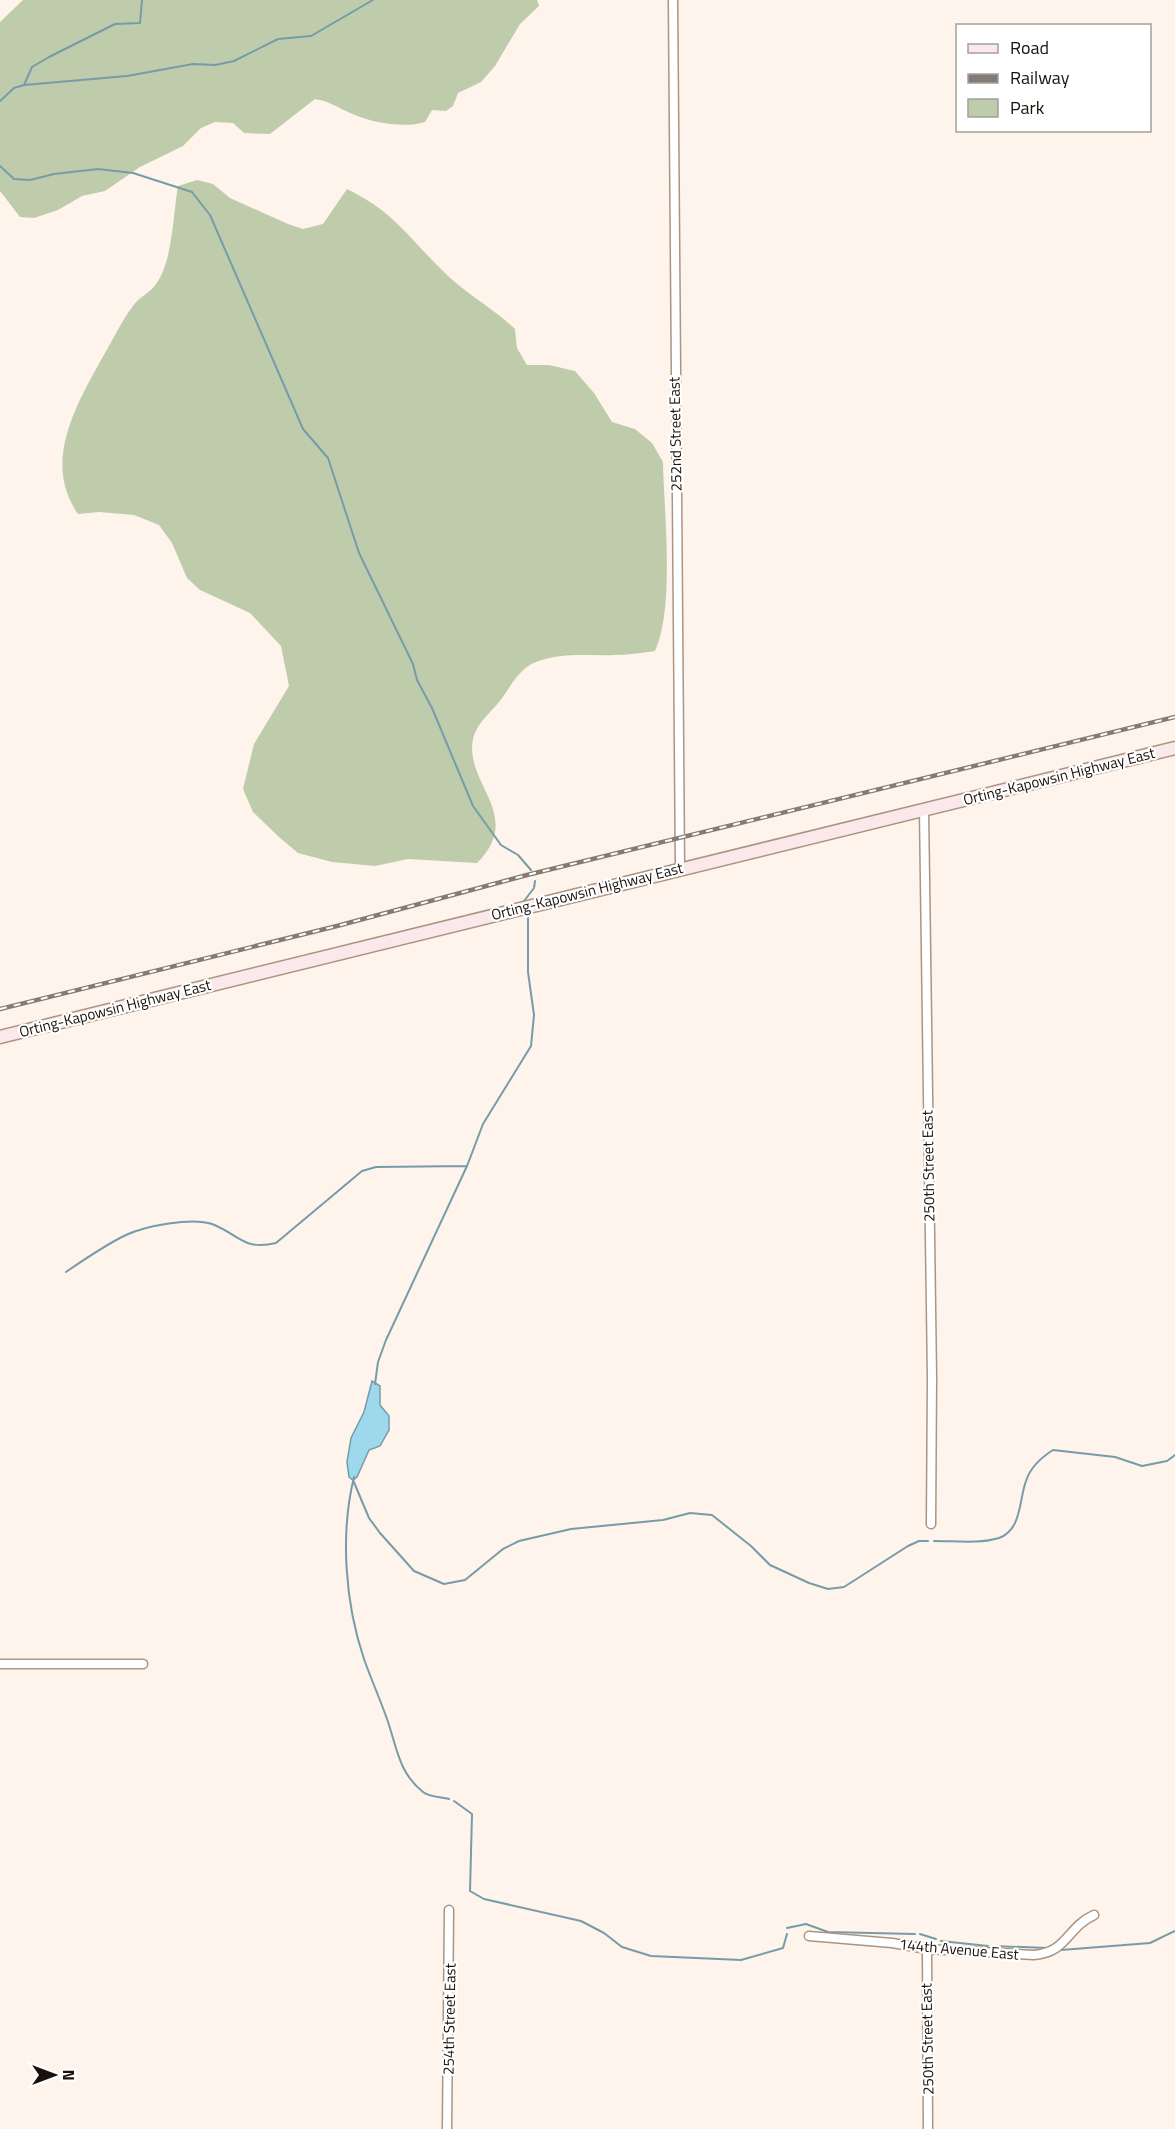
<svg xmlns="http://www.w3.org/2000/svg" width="1175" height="2129" viewBox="0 0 1175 2129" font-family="'Titillium Web',sans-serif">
  <rect width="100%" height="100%" fill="#fef4ec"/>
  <path fill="#beccac" d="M 23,0 L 537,0 L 539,6 L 520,24 L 495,66 L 481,82 L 458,93 L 453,106 L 446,111 L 432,110 L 425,122 C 402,129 367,122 346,111 C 335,106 328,101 315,99 L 270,134 L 244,133 L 233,123 L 215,122 L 201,128 L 183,146 L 140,167 L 105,191 L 82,196 L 58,210 L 34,218 L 20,217 L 0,191 L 0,22 Z
    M 197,180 L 213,184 L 230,198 L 288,224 L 303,229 L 323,224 L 347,189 C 394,212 407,236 442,270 C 464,293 492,307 515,329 L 517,348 L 527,365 L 549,365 L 575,371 L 594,393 L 612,422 L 635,429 L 652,443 L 663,462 C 664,513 675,608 655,651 C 641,653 627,655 614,655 C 587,656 563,652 536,662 C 520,668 512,684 502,698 C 493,711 477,722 473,739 C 464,784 525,815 477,863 L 408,859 L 375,866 L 332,862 L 298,853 L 279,837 L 253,812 L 243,789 L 254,744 L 289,686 L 281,646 L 250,613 L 200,590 L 187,578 L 172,543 L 159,525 L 134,515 L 99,512 L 78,514 C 41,461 78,402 105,353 C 114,338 122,320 133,306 C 139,297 150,293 156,284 C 173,261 173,214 178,186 Z"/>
  <path fill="#9ed8ed" stroke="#769ca9" stroke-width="1.5" d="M 372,1381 L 380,1386 L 380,1405 L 389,1416 L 389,1430 L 380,1446 L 369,1450 L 357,1477 L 353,1480 L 349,1477 L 347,1462 L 351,1438 L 364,1412 Z"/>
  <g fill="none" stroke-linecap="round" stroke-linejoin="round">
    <path stroke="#769ca9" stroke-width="2" d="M 24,85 L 32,67 L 49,57 L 115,24 L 140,23 L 142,0
      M 0,101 L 14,88 L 24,85 L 127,76 L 193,64 L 215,65 L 234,61 L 278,39 L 311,36 L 373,0
      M 0,166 L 14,179 L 30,180 L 54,174 L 98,169 L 133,173 L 192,192 L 210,215 L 303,429 L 328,458 L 359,553 L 413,664 L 417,680 L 432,708 L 473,806 L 501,845 L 518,855 L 531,870
      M 524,901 L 534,888 L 535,881
      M 66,1272 C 85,1259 105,1245 126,1235 C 145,1226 192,1217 212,1224 C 240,1235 244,1251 276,1243 L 362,1171 L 376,1167 L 467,1166
      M 375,1384 L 378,1362 L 386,1340 L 467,1166 L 483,1124 L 531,1046 L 534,1015 L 528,972 L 528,913
      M 354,1477 C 340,1534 345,1603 364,1659 C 371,1679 380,1699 387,1719 C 397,1747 398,1772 423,1792 C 429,1797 441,1797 449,1799
      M 353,1480 L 369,1518 L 380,1533 L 414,1571 L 444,1584 L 465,1580 L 503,1549 L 519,1541 L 571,1529 L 663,1520 L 690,1513 L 712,1515 L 751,1546 L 770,1565 L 809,1583 L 828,1589 L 844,1587 L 908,1546 L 919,1541 L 928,1541
      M 934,1541 C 955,1541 980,1544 999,1538 C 1022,1530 1019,1499 1026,1481 C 1030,1468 1042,1457 1053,1450 L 1115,1457 L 1142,1466 L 1167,1461 L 1175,1455
      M 454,1801 L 472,1814 L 470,1891 L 484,1899 L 581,1921 L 604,1933 L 622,1947 L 651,1956 L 741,1960 L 783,1948 L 787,1934
      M 787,1928 L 806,1924 L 828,1932 L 915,1934
      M 920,1934 L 936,1939
      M 941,1941 L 988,1946
      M 992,1946 L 1048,1948
      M 1061,1950 L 1150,1943 L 1175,1931"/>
    <g stroke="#ab9482" stroke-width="11">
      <path id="minor" d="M 673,0 L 680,868
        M 924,809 L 932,1378 L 931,1524
        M 0,1664 L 143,1664
        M 809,1936 L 892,1943 L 927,1949 L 1034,1955 C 1068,1952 1066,1928 1094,1915
        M 927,1949 L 928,2129
        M 447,2129 L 449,1910"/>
    </g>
    <g stroke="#ab9482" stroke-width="15">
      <path id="secondary" d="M 0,1037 L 1175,748"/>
    </g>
    <use href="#minor" stroke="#fff" stroke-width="8"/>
    <use href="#secondary" stroke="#fbe8eb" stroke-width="12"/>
    <g stroke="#847b74" stroke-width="4.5">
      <path id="rail" d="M 0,1009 L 337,926 L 527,875 L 1175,717"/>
    </g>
    <use href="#rail" stroke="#fff" stroke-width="2" stroke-dasharray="7" stroke-linecap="butt"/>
  </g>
  <g text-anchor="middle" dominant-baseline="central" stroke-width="4.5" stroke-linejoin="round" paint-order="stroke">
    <g font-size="15" fill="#19110a" stroke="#fff">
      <text transform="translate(675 434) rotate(-91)">252nd Street East</text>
      <text transform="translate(1059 776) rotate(-14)">Orting-Kapowsin Highway East</text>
      <text transform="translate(587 891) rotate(-14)">Orting-Kapowsin Highway East</text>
      <text transform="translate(115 1008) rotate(-14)">Orting-Kapowsin Highway East</text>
      <text transform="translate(928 1166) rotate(-91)">250th Street East</text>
      <text transform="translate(959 1949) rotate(5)">144th Avenue East</text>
      <text transform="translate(449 2019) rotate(-89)">254th Street East</text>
      <text transform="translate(927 2039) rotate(-91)">250th Street East</text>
    </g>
  </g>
  <rect x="956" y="24" width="195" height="108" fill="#ffffff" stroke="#a3a09d" stroke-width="1.5"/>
  <rect x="968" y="44" width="30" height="9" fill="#fbe8eb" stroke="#a3a09d" stroke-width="1.5"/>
  <text x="1010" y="54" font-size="18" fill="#19110a">Road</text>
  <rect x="968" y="74" width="30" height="9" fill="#847b74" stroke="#a3a09d" stroke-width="1.5"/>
  <text x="1010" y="84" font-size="18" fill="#19110a">Railway</text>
  <rect x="968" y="99" width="30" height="18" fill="#beccac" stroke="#a3a09d" stroke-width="1.5"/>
  <text x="1010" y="114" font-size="18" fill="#19110a">Park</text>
  <g transform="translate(54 2075) rotate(90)" stroke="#ffffff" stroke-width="4.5" paint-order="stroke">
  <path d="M0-4.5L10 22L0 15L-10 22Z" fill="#19110a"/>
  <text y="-9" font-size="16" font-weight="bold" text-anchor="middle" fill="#19110a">N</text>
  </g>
</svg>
